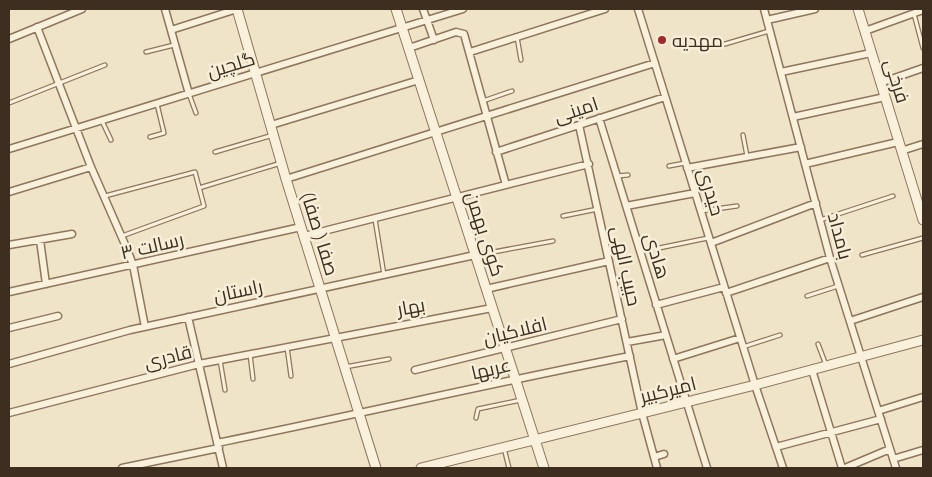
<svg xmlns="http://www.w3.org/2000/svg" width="932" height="477" viewBox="0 0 932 477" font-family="'Zilla Slab',Cairo,serif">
  <rect width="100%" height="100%" fill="#f0e4c8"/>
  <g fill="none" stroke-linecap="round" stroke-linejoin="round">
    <g stroke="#8d765c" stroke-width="5.5">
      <path id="service" d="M 914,14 L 923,48
        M 517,37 L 521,60
        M 725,44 L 769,31
        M 146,52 L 174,45
        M 189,94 L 196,113
        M 483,101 L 512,91
        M 9,103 L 105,65
        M 102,121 L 111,140
        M 743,135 L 747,156
        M 150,137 L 164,133 L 157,104
        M 215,152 L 273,135
        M 669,166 L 685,163
        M 617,176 L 628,175
        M 199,188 L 281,163
        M 105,196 L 195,172 L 204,206 L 122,236
        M 701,211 L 737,206
        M 563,216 L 598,209
        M 375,219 L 384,275
        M 820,220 L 893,196
        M 659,248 L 708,238
        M 477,255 L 553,241
        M 862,255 L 923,238
        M 807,296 L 838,286
        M 818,344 L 826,365
        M 287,347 L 291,376
        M 743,347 L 780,335
        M 250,354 L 253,379
        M 220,360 L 225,390
        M 345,367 L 389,359
        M 476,418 L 478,409 L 521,400
        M 504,448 L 509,468"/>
    </g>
    <g stroke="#8d765c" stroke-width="9">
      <path id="minor" d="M 165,9 L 189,94
        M 423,9 L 434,40
        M 638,9 L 755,385 L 783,468
        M 764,9 L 830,258 L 896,468
        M 767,20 L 815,9
        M 37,27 L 91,167 L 127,249 L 133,265 L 145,327
        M 171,30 L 237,9
        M 865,31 L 923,10
        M 9,39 L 82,9
        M 409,48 L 456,32 L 464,34 L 506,185
        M 470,52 L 605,9
        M 781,72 L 871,53
        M 880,83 L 923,68
        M 793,117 L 885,97
        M 599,118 L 707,468
        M 271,125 L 419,80
        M 579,125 L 642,413 L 657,468
        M 9,149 L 463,9
        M 901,151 L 923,144
        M 496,152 L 665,97
        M 805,164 L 898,142
        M 687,168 L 801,147
        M 286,179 L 655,63
        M 9,192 L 91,167
        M 626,206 L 695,193
        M 304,236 L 589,164
        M 40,240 L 46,284
        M 711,243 L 816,203
        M 9,245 L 72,234
        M 486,289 L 609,261
        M 9,292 L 301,227
        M 726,293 L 830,258
        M 656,305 L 724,287
        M 188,317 L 223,468
        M 850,321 L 923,297
        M 9,328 L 58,316
        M 627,342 L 666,335
        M 673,359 L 740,338
        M 9,364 L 130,330 L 475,255
        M 415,370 L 622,319
        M 812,370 L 842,468
        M 878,411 L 923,397
        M 9,413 L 199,364 L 492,308
        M 217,443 C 355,415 492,383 630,356
        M 776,447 L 881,419
        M 654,457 L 664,454
        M 893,459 L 923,450
        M 122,468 L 219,448
        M 845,468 L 890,449"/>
    </g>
    <g stroke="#8d765c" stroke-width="11">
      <path id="tertiary" d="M 237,9 L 286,179 L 376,468
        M 396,9 L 544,468
        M 858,9 L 923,220
        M 421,468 L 755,385 L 923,340"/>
    </g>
    <use href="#service" stroke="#faf1dc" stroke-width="3"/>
    <use href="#minor" stroke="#faf1dc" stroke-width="6"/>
    <use href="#tertiary" stroke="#faf1dc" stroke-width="9"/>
  </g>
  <circle fill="#9e2a2b" stroke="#f7eed8" stroke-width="2" cx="662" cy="40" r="5"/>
  <g text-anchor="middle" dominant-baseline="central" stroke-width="5" stroke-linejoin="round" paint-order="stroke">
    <g font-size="19" fill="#3d2e20" stroke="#f7eed8" text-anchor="start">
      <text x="672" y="40">مهدیه</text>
    </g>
    <g font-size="19" fill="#3d2e20" stroke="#f7eed8">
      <text transform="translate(231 65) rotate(-17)">گلچین</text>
      <text transform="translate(897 81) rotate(73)">فرخی</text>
      <text transform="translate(576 110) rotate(-18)">امینی</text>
      <text transform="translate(711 192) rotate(73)">حیدری</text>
      <text transform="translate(320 234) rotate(73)">صفا ( صفا)</text>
      <text transform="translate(485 234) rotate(72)">کوی بهمن</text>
      <text transform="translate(840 236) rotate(75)">بامداد</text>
      <text transform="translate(152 246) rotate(-13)">رسالت ۳</text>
      <text transform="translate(657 256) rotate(73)">هادی</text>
      <text transform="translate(626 266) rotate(78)">حبیب الهی</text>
      <text transform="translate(238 291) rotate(-12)">راستان</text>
      <text transform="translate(411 307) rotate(-10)">بهار</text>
      <text transform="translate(515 331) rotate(-14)">افلاکیان</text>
      <text transform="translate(168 357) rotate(-14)">قادری</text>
      <text transform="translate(491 369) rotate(-13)">عربها</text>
      <text transform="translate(668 390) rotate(-14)">امیرکبیر</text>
    </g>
  </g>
  <rect width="932" height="477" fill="none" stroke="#3d2e20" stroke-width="20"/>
</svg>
